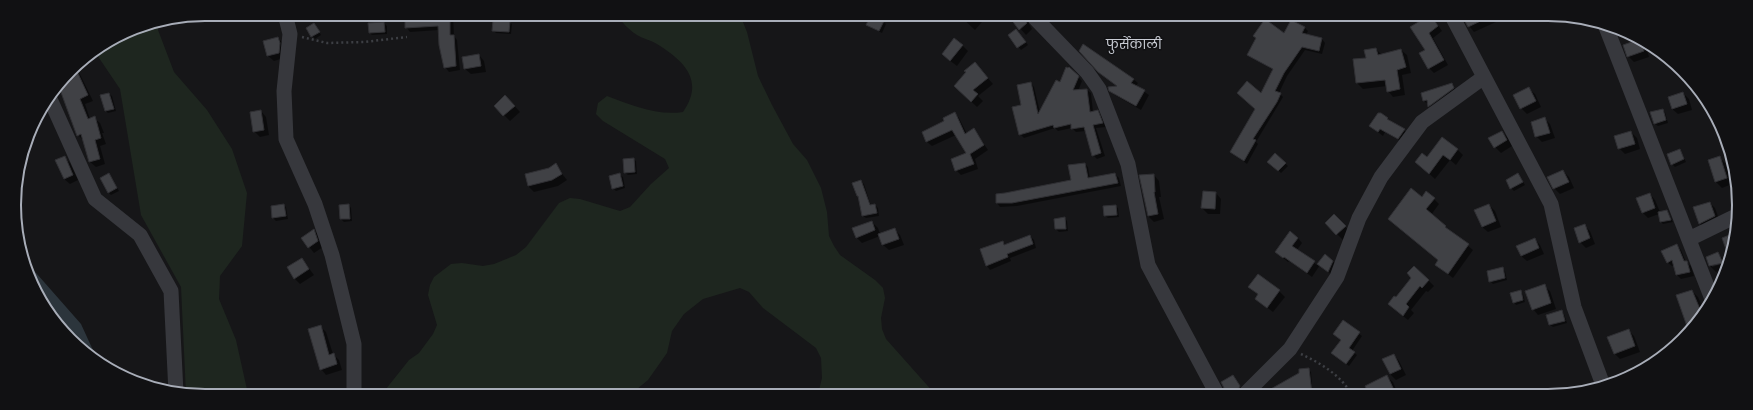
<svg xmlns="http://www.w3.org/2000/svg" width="1753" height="410" viewBox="0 0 1753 410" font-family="Poppins,'Noto Sans Devanagari',sans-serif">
  <rect width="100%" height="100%" fill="#161618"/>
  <path fill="#1e261f" d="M 615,14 L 740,15 L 747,32 L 758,76 L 772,105 L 793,144 L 807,160 L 821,188 L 827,212 L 829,236 L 834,246 L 840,255 L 875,280 L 883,288 L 885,298 L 881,318 L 882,329 L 886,339 L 935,394 L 818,394 L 822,378 L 821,358 L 816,348 L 763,308 L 749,292 L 740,288 L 703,299 L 684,314 L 672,331 L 667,353 L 648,380 L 631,394 L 382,394 L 409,360 L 419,353 L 433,334 L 437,325 L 428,295 L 430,285 L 434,277 L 451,264 L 462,263 L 483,266 L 494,264 L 516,255 L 526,247 L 559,203 L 570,198 L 580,199 L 620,211 L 630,207 L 651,184 L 669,168 L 665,159 L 603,121 L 596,114 L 598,103 L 607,96 C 632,105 656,116 683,112 C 705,80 684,61 657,44 C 651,40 643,39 637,35 C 629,30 622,22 615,14 Z
    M 158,23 L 158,30 L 174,72 L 207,110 L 232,149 L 247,193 L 242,246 L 220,276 L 219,299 L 236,340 L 248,394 L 186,394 L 181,287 L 141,215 L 120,89 L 95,52 L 132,28 Z"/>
  <path fill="#2c353c" d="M 22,257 L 81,324 L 92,348 L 102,364 L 54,321 Z"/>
  <path fill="#0007" d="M 422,14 L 453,14 L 454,36 L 457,40 L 460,70 L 449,72 L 445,67 L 439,30 L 410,32 L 406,27 Z
    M 961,15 L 988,15 L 975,30 L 960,16 Z
    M 1014,15 L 1026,15 L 1029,19 L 1029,24 L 1032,29 L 1026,35 L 1011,18 Z
    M 1112,15 L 1127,15 L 1123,22 Z
    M 1431,15 L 1442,31 L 1433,38 L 1448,65 L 1434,73 L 1429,68 L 1421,53 L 1426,50 Z
    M 1463,16 L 1493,16 L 1496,22 L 1474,32 L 1469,26 Z
    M 1291,21 L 1305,28 L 1308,31 L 1306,35 L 1322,39 L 1325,43 L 1322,54 L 1305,50 L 1287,76 L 1279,93 L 1283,97 L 1256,142 L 1258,144 L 1247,164 L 1231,152 L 1256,109 L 1273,70 L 1248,54 L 1257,39 L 1254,36 L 1285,34 Z
    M 509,22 L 512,24 L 511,34 L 496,33 L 493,30 Z
    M 883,22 L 886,24 L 882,33 L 867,25 Z
    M 384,23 L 387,26 L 387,34 L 372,35 L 370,33 Z
    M 316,27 L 321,35 L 315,39 L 307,28 Z
    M 1019,33 L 1028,45 L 1021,50 L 1009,35 Z
    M 278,38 L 284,44 L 284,58 L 274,61 L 268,56 Z
    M 1640,40 L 1646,46 L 1649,57 L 1634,62 L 1628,56 Z
    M 962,45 L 968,51 L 957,66 L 949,60 Z
    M 1376,49 L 1382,55 L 1401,50 L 1407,55 L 1411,73 L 1402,75 L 1405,95 L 1393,97 L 1388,91 L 1387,86 L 1363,89 L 1357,83 L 1354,60 L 1367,59 Z
    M 479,55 L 484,61 L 486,72 L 471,74 L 465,69 Z
    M 76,66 L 93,101 L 85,104 L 90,119 L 94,118 L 100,123 L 104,133 L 102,133 L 106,144 L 100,146 L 105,164 L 96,167 L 90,162 L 83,140 L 78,135 L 59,88 Z
    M 1070,68 L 1082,81 L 1078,91 L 1087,90 L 1091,93 L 1093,112 L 1097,111 L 1101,115 L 1106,127 L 1096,128 L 1105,156 L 1097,159 L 1093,155 L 1086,131 L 1076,132 L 1072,128 L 1058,131 L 1055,128 L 1024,138 L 1020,134 L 1023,106 L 1031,83 L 1034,87 L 1040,112 Z
    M 980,69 L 993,84 L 978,96 L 983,101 L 977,107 L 961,92 Z
    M 1133,79 L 1138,83 L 1136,86 L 1149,95 L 1141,110 L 1115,95 L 1110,90 Z
    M 1452,84 L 1454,86 L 1430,104 L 1430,107 L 1455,88 L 1456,91 L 1431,109 L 1429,106 L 1428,102 L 1426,103 L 1424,100 Z
    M 1529,89 L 1535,94 L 1541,107 L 1527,114 L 1521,108 Z
    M 1683,93 L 1689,99 L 1692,110 L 1678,114 L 1672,109 Z
    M 109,94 L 112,96 L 116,111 L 108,113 L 106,111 Z
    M 511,102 L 520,112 L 510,121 L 495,106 Z
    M 1662,110 L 1665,112 L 1668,123 L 1658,126 L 1655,124 L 1652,113 Z
    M 261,111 L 266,117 L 269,135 L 260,137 L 254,131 Z
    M 955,114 L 959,118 L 967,134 L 974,129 L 988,150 L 975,159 L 978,169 L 961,175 L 956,170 L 968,154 L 956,135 L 932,146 L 927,142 L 923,133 L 946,122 Z
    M 1387,118 L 1409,134 L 1403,142 L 1385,132 L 1383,136 L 1370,126 Z
    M 1545,119 L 1550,124 L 1555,138 L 1542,142 L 1536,136 Z
    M 1502,132 L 1508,138 L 1512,146 L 1501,153 L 1495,147 Z
    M 1631,132 L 1637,138 L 1640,149 L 1625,154 L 1619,148 Z
    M 1457,149 L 1463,155 L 1456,165 L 1450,160 L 1435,179 L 1416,162 Z
    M 1680,150 L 1686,162 L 1675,167 L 1672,164 Z
    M 1275,154 L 1288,166 L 1281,173 L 1269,161 Z
    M 64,157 L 70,163 L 78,180 L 70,184 L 64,179 Z
    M 1719,157 L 1725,163 L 1732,184 L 1722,188 L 1716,182 L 1709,161 Z
    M 633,159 L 636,161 L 637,174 L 628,175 L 625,173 Z
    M 1085,164 L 1088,167 L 1090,179 L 1115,174 L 1119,178 L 1121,186 L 1017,206 L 1000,207 L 997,203 L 1072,181 Z
    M 555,165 L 567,180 L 558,186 L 534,192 L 528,186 L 526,174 L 549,169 Z
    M 1563,171 L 1569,177 L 1574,188 L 1560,194 L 1554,188 Z
    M 1518,174 L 1525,185 L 1514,191 L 1511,188 Z
    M 109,175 L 119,191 L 111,195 L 108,192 Z
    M 620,175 L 623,177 L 625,188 L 616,191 L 613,188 Z
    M 1154,175 L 1159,181 L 1161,197 L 1159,197 L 1164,219 L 1154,222 L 1148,216 L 1141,176 Z
    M 861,181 L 864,184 L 871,206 L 875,205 L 878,208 L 879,216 L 866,218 L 863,216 L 860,198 L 858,196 Z
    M 1216,193 L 1221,199 L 1220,214 L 1208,214 L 1202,208 Z
    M 1650,194 L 1655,200 L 1660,212 L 1667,211 L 1673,222 L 1663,224 L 1661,222 L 1659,214 L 1648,218 L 1642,212 Z
    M 1422,198 L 1434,199 L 1439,204 L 1431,215 L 1473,250 L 1453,278 L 1436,265 L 1439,260 Z
    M 1710,203 L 1715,208 L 1720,222 L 1706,229 L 1700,224 Z
    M 283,205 L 286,207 L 288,219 L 276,221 L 273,218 L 272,207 Z
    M 349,205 L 351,208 L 352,221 L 344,222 L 341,219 Z
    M 1489,205 L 1495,211 L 1501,227 L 1488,232 L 1482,227 Z
    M 1115,206 L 1118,208 L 1119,217 L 1108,218 L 1105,216 Z
    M 1334,215 L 1350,232 L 1343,240 L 1326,223 Z
    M 1065,218 L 1067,221 L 1068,231 L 1059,232 L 1056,229 Z
    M 872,222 L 878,228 L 880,234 L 894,229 L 900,235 L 904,245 L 889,250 L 883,245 L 880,236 L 862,243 L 856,237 Z
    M 1584,225 L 1590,231 L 1595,244 L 1586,248 L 1580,242 Z
    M 314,230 L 319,235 L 323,247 L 314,253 L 302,238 Z
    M 1030,236 L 1034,240 L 1036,248 L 1010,258 L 1011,261 L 990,270 L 987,266 L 981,249 L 1002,242 L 1006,245 Z
    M 1298,238 L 1302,243 L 1297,250 L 1317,265 L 1325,255 L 1336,264 L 1331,274 L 1320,265 L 1312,277 L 1290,261 L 1288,262 L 1276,252 Z
    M 1535,239 L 1540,245 L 1544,254 L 1527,261 L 1521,256 Z
    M 1677,245 L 1681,250 L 1686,262 L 1691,266 L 1694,276 L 1681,279 L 1677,275 L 1674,265 L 1672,266 L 1667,262 Z
    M 1718,254 L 1725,261 L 1712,265 L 1712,267 L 1725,263 L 1726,266 L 1725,269 L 1716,272 L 1710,266 L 1707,258 Z
    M 302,259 L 314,275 L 300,284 L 294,278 Z
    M 1415,267 L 1434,286 L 1428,292 L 1426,291 L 1411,310 L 1414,313 L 1408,320 L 1394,309 L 1396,298 L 1412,278 Z
    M 1502,269 L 1505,271 L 1507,280 L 1493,284 L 1490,281 Z
    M 1544,286 L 1550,291 L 1556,309 L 1538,315 L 1533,309 Z
    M 1249,287 L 1279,291 L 1285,297 L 1273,312 L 1256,299 L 1259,295 Z
    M 1520,291 L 1523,294 L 1525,302 L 1516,305 L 1514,302 Z
    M 1692,291 L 1698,297 L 1704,311 L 1690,331 Z
    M 1562,311 L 1564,314 L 1567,323 L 1553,327 L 1550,325 Z
    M 1343,322 L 1362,336 L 1352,351 L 1357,355 L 1349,366 L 1332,353 L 1342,340 Z
    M 320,326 L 326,332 L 333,354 L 339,360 L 342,370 L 326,375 L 321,369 Z
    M 1628,330 L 1634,336 L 1640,352 L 1620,359 L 1614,353 Z
    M 1394,355 L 1399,361 L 1406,375 L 1396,380 L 1390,374 Z
    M 1308,369 L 1311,372 L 1312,384 L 1295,394 L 1270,394 Z
    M 1233,376 L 1242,390 L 1239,394 L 1228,394 L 1222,383 Z
    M 1387,377 L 1393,382 L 1398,394 L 1370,394 L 1366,386 Z
    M 1335,390 L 1339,394 L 1326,394 Z"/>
  <path fill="#404145" stroke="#303034" d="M 421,14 L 450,14 L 450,35 L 454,35 L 456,66 L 444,68 L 439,45 L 438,26 L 405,28 L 405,16 Z
    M 871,15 L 884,21 L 879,31 L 866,25 Z
    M 1008,15 L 1023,15 L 1027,23 L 1019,30 Z
    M 1416,15 L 1431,15 L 1438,26 L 1429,33 L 1444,60 L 1428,69 L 1419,53 L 1425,50 L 1410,27 L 1420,21 Z
    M 1462,16 L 1491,16 L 1468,27 Z
    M 1265,19 L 1284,33 L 1291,20 L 1305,27 L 1302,33 L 1322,38 L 1319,51 L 1302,47 L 1284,73 L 1275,91 L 1281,93 L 1277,102 L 1253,139 L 1256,140 L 1244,161 L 1230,152 L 1255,109 L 1237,93 L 1247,81 L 1261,93 L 1273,69 L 1247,55 L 1256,38 L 1253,36 Z
    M 493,20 L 510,21 L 509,32 L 492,31 Z
    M 384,22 L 385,32 L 369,33 L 368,23 Z
    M 314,23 L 320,32 L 311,37 L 306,28 Z
    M 1016,29 L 1026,42 L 1017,48 L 1008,35 Z
    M 278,37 L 280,43 L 279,53 L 267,56 L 263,41 Z
    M 954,38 L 963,45 L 950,61 L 942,54 Z
    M 1640,39 L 1644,51 L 1627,57 L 1623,45 Z
    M 1083,44 L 1134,79 L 1131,83 L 1145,90 L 1136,106 L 1109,91 L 1108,87 L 1117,86 L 1098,72 L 1079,51 Z
    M 1376,48 L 1378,55 L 1401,49 L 1406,67 L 1397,70 L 1400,89 L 1387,92 L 1385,80 L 1356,83 L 1353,59 L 1366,58 L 1364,50 Z
    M 479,54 L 481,66 L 464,69 L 462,57 Z
    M 975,62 L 988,78 L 973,90 L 978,94 L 971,102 L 954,86 L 966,72 L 964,71 Z
    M 75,67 L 88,95 L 80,99 L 88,119 L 95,116 L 101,138 L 95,140 L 100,159 L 89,162 L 81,134 L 77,136 L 59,87 Z
    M 1066,67 L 1068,68 L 1069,67 L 1079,76 L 1073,90 L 1087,89 L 1090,112 L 1098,110 L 1103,123 L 1093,125 L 1101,153 L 1092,156 L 1084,127 L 1071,129 L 1071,124 L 1054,128 L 1053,125 L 1019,135 L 1012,107 L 1021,105 L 1017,85 L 1031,82 L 1038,114 L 1056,80 L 1060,82 Z
    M 1452,83 L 1454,88 L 1428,107 L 1427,100 L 1423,101 L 1421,93 Z
    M 1529,87 L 1536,101 L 1520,109 L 1513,95 Z
    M 1683,92 L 1687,104 L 1672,109 L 1668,97 Z
    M 109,93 L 114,109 L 105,111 L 100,95 Z
    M 505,95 L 515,106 L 503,116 L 494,106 Z
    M 1663,109 L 1666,120 L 1654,124 L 1650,112 Z
    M 261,110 L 264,130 L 253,132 L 250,112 Z
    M 955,112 L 965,134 L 974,128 L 984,145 L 970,154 L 974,164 L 955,171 L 951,159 L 966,153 L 952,130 L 926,142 L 922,132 L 944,121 L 943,118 Z
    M 1378,113 L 1381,113 L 1388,118 L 1387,119 L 1405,129 L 1398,139 L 1380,129 L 1378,132 L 1369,126 Z
    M 1545,117 L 1550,133 L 1535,137 L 1531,122 Z
    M 1502,131 L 1507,140 L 1494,148 L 1488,138 Z
    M 1631,131 L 1635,144 L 1618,149 L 1614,136 Z
    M 1442,137 L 1458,149 L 1450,160 L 1443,155 L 1429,174 L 1415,162 L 1422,153 L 1427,157 Z
    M 1680,149 L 1684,159 L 1671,165 L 1667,154 Z
    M 1275,153 L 1286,163 L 1278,171 L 1267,162 Z
    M 65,156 L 73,175 L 64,179 L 55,160 Z
    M 1720,156 L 1727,178 L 1715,182 L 1708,160 Z
    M 634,158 L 635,172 L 624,173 L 623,159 Z
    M 556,163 L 562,174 L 552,180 L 528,186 L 525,174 L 549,168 Z
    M 1085,163 L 1088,178 L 1115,173 L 1118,183 L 1012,203 L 996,203 L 996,194 L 1005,193 L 1071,180 L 1068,165 Z
    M 1563,170 L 1569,182 L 1553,189 L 1547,177 Z
    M 109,173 L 117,188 L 108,193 L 100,178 Z
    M 620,173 L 623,186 L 612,189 L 609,176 Z
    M 1518,173 L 1523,182 L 1510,189 L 1506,180 Z
    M 1154,174 L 1155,192 L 1154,192 L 1158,214 L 1148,216 L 1139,175 Z
    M 861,180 L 870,205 L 875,204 L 877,213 L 862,216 L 858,196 L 857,196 L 852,183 Z
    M 1411,188 L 1422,197 L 1426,191 L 1435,198 L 1426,209 L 1446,226 L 1445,227 L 1469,244 L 1448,274 L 1435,265 L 1438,260 L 1388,219 Z
    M 1203,191 L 1216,192 L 1215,209 L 1201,208 Z
    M 1650,193 L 1655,208 L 1642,213 L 1636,198 Z
    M 1710,202 L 1715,216 L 1699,224 L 1693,207 Z
    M 284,204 L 286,216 L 272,218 L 271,206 Z
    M 349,204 L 350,219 L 340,219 L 339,205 Z
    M 1489,204 L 1496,221 L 1482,227 L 1474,210 Z
    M 1116,205 L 1117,215 L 1104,216 L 1103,206 Z
    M 1667,210 L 1671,220 L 1660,222 L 1658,212 Z
    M 1334,214 L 1346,226 L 1336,235 L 1325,223 Z
    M 1065,217 L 1066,229 L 1055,229 L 1054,219 Z
    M 872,221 L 875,230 L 856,238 L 852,228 Z
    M 1585,224 L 1590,238 L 1579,243 L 1574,228 Z
    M 895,228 L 899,239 L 882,245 L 878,234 Z
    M 314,229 L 318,241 L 308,248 L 301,238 Z
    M 1290,231 L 1298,238 L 1292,246 L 1315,261 L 1307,273 L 1284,257 L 1283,258 L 1275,252 Z
    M 1737,232 L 1734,241 L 1729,258 L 1722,238 Z
    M 1030,235 L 1033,244 L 1007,254 L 1008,257 L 986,266 L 980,249 L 1003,241 L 1004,245 Z
    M 1535,238 L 1539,248 L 1521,256 L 1516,246 Z
    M 1677,244 L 1684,261 L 1687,261 L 1690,272 L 1676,275 L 1672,260 L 1667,263 L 1661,251 Z
    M 1718,252 L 1723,263 L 1709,266 L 1706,257 Z
    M 1325,254 L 1333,261 L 1328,272 L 1317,264 Z
    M 302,258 L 309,269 L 294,279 L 287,267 Z
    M 1414,266 L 1429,280 L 1422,288 L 1420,286 L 1406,304 L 1409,307 L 1403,316 L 1388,304 L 1394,296 L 1396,297 L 1411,278 L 1407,273 Z
    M 1503,267 L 1505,278 L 1489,282 L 1487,271 Z
    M 1258,274 L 1280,290 L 1267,308 L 1255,299 L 1258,294 L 1248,287 Z
    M 1545,284 L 1551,303 L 1532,310 L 1525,291 Z
    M 1521,290 L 1523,300 L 1513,303 L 1510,293 Z
    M 1692,290 L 1702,314 L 1689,332 L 1676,295 Z
    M 1562,310 L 1565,321 L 1549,325 L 1546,315 Z
    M 1343,320 L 1360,332 L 1349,348 L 1355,352 L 1346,364 L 1331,353 L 1341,340 L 1333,334 Z
    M 321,325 L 329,355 L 334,353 L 337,364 L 320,370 L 308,329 Z
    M 1629,329 L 1635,346 L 1614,354 L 1607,337 Z
    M 1394,354 L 1401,369 L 1390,374 L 1382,359 Z
    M 1309,368 L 1312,394 L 1262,394 L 1299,373 L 1299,369 Z
    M 1233,375 L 1240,386 L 1236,394 L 1227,394 L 1221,382 Z
    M 1387,375 L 1394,390 L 1384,394 L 1369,394 L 1365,386 Z"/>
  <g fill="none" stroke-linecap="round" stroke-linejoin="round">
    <path stroke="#3d3f44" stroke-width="2.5" stroke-dasharray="2 3" stroke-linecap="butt" d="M 302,37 L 327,43 L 364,42 L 407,37
      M 1301,354 C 1320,363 1341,375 1351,394"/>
    <path stroke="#37383d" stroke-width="15" d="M 285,14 L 290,34 L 284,91 L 286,139 L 315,204 L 332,255 L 354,344 L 354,394
      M 1032,15 L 1087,72 L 1099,89 L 1128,164 L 1148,265 L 1217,394
      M 1452,16 L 1551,204 L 1574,307 L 1603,385
      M 1606,27 L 1712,299
      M 50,99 L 95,199 L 140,235 L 171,291 L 176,393
      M 1689,239 L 1736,216
      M 1245,394 L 1290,349 L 1337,277 L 1359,218 L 1381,177 L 1422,122 L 1484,77"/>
  </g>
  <g text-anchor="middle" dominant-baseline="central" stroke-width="3" stroke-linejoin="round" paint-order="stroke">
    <g font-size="13" fill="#c9ccd4" stroke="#111113">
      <text x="1134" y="44">फुर्सेकाली</text>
    </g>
  </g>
  <path d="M0 0H1753V410H0ZM205 21H1548A184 184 0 0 1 1732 205V205A184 184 0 0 1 1548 389H205A184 184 0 0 1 21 205V205A184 184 0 0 1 205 21Z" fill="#111113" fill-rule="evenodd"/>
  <path fill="none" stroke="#a8adb8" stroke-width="2" d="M205 21H1548A184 184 0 0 1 1732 205V205A184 184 0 0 1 1548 389H205A184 184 0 0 1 21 205V205A184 184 0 0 1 205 21Z"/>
</svg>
